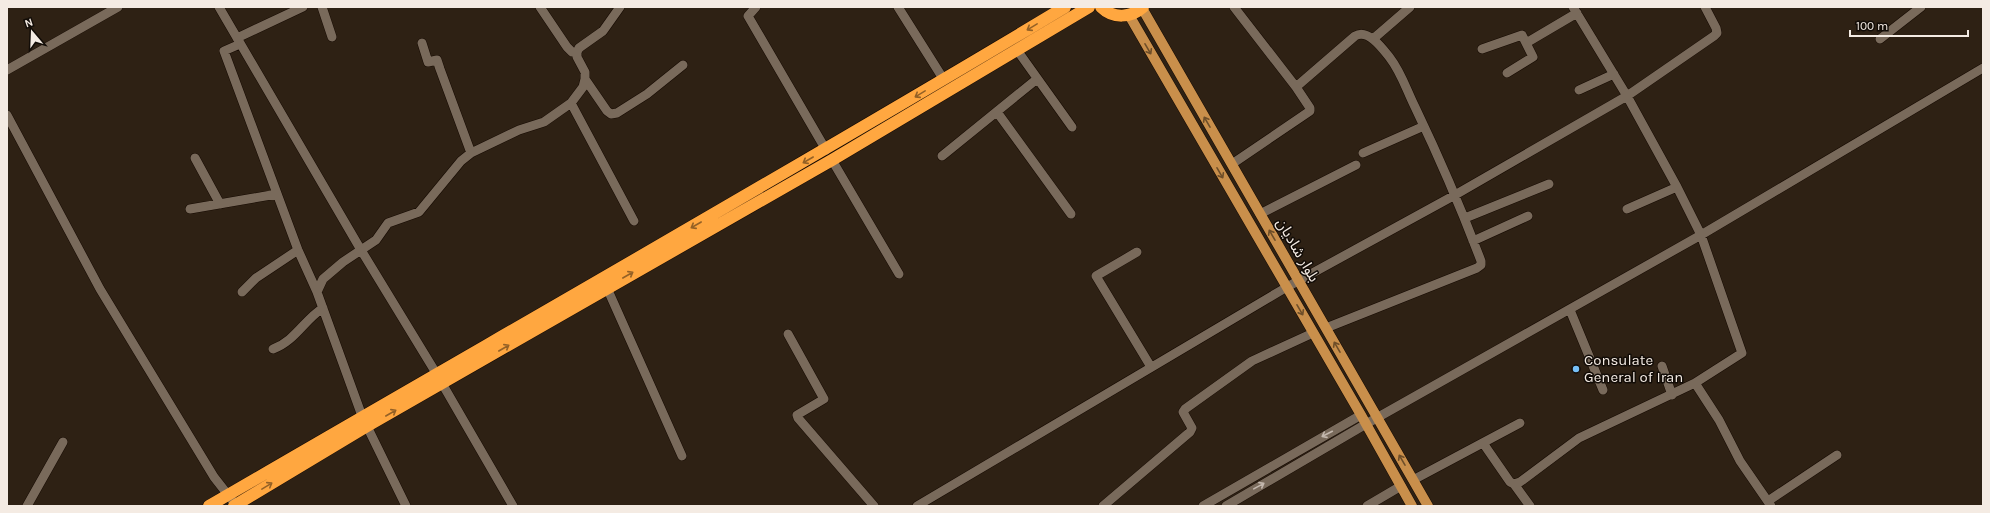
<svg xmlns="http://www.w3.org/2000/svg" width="1990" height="513" viewBox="0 0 1990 513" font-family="Karla,'Noto Sans Arabic',sans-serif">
  <rect width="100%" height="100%" fill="#2e2114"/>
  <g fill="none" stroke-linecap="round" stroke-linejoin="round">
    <g stroke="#160a02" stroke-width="10">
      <path id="street" d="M 219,7 L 361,250 L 436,373 L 513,506
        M 322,7 L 332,37
        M 540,7 L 567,47 L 572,52 L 577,52
        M 756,7 L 748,16 L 826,150
        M 898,7 L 944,80
        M 1234,7 L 1296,87 L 1355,36 C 1368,28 1383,49 1390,58 C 1401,72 1407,91 1415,107 C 1439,157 1461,208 1481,261 L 1481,265 L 1477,268 L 1326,328
        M 237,38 L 303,7
        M 1373,39 L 1410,7
        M 1880,39 L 1921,7
        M 422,43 L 428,62 L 437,60 L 440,69 L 471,153
        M 1526,43 L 1577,13
        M 240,44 L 224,51 L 298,250 L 317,292 L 362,416 L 406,506
        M 1482,49 L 1522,35 L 1533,57 L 1507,73
        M 1017,50 L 1072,127
        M 7,70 L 118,7
        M 585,79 L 607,111 L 611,114 L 617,113 L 647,94 L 683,65
        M 1579,90 L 1614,74
        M 571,103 L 634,221
        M 997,112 L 1071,214
        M 7,115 L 100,289 L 214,477 L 232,500
        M 1363,153 L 1424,126
        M 942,156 L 1037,79
        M 195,158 L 220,204
        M 832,160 L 899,274
        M 1232,164 L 1310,111 L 1310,108 L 1296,87
        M 190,209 L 277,194
        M 1627,209 L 1677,187
        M 1260,214 L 1356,165
        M 1465,218 L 1549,184
        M 1473,241 L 1528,216
        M 1137,252 L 1096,276 L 1151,367
        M 607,288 L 682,456
        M 242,292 L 256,278 L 298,250
        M 317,292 L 323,279 L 343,262 L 376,240 L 388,223 L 419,212 L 461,161 L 471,153 L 519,130 L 544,122 L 571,103 L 583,87 L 585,79 L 585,72 L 577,57 L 577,52 L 579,48 L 603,31 L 620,7
        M 1570,310 L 1603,390
        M 788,334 L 824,399 L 797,415 L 798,418 L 874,506
        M 273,349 C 295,341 304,320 323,308
        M 1662,366 L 1672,395
        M 1695,383 L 1719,420 L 1740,461 L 1771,506
        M 1483,443 L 1510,482 L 1514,484 L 1520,482 L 1579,438 L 1695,383 L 1742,353 L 1701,235 L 1677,187 L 1627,96 L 1573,7
        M 1413,480 L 1520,423
        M 1514,484 L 1530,506
        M 1768,501 L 1837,455
        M 27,506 L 63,442
        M 917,506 L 1287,287 L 1455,195 L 1627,96 L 1714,36 L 1717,33 L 1716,28 L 1705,7
        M 1103,506 L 1190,432 L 1192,428 L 1183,412 L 1185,409 L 1252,361 L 1313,333
        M 1203,506 L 1361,415
        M 1226,506 L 1366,424 L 1701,235 L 1983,68
        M 1367,506 L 1401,486"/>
    </g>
    <g stroke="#160a02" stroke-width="11">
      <path id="primary" d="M 1142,8 L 1428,506
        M 1129,15 L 1361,415 L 1412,506"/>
    </g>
    <g stroke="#160a02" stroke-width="13">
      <path id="highway" d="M 1101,7 C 1113,19 1131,18 1143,7
        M 209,506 C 494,340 782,177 1065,7
        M 234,506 L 367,426 L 832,160 L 1089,7"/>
    </g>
    <use href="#street" stroke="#796a5b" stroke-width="9"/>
    <use href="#primary" stroke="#c98f4b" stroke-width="10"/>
    <use href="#highway" stroke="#ffa740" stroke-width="12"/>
  </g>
  <defs><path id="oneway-shaft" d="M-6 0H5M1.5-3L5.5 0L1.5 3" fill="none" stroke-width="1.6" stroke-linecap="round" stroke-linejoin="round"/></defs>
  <g stroke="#946126">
    <use href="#oneway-shaft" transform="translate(1032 27) rotate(149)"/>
    <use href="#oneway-shaft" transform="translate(920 94) rotate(149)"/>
    <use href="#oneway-shaft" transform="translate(808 160) rotate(150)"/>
    <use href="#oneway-shaft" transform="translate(696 225) rotate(150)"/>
    <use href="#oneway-shaft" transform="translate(628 275) rotate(-30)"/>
    <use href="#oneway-shaft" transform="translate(504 348) rotate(-30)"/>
    <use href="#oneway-shaft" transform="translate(391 413) rotate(-30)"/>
    <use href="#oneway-shaft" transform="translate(267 486) rotate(-31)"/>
  </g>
  <g stroke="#6e4e29">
    <use href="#oneway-shaft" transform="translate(1148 49) rotate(60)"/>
    <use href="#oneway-shaft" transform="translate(1207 122) rotate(-120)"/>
    <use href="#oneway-shaft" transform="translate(1220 173) rotate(60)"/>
    <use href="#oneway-shaft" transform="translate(1272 235) rotate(-120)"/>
    <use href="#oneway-shaft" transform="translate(1300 310) rotate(60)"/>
    <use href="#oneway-shaft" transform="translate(1337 347) rotate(-120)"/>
    <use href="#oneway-shaft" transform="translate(1402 460) rotate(-120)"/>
  </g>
  <g stroke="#c3b7ad">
    <use href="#oneway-shaft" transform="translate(1327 434) rotate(153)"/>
    <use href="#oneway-shaft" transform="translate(1259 486) rotate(-29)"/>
  </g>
  <circle fill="#77c0f7" stroke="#120c07" stroke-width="1.5" cx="1576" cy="369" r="4"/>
  <g text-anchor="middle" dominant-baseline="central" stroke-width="3" stroke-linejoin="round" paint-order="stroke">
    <g font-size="15" fill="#f4ebe3" stroke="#120c07">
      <text transform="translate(1298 250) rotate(60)">بلوار شادیان</text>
    </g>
    <g font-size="15" fill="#f4ebe3" stroke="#120c07" text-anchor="start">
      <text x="1584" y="360">Consulate<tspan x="1584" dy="17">General of Iran</tspan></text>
    </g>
  </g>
  <rect width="1990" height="513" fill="none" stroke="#f4ebe3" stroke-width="16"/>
  <g transform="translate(32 32) rotate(341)" stroke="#120c07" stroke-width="3" paint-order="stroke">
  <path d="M0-3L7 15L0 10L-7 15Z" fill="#f4ebe3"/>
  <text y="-6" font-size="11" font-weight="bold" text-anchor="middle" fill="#f4ebe3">N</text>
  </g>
  <path d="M1850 30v6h118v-6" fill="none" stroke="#f4ebe3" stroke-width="2"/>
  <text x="1856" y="30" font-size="12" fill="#f4ebe3" stroke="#120c07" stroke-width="3" paint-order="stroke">100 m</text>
</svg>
